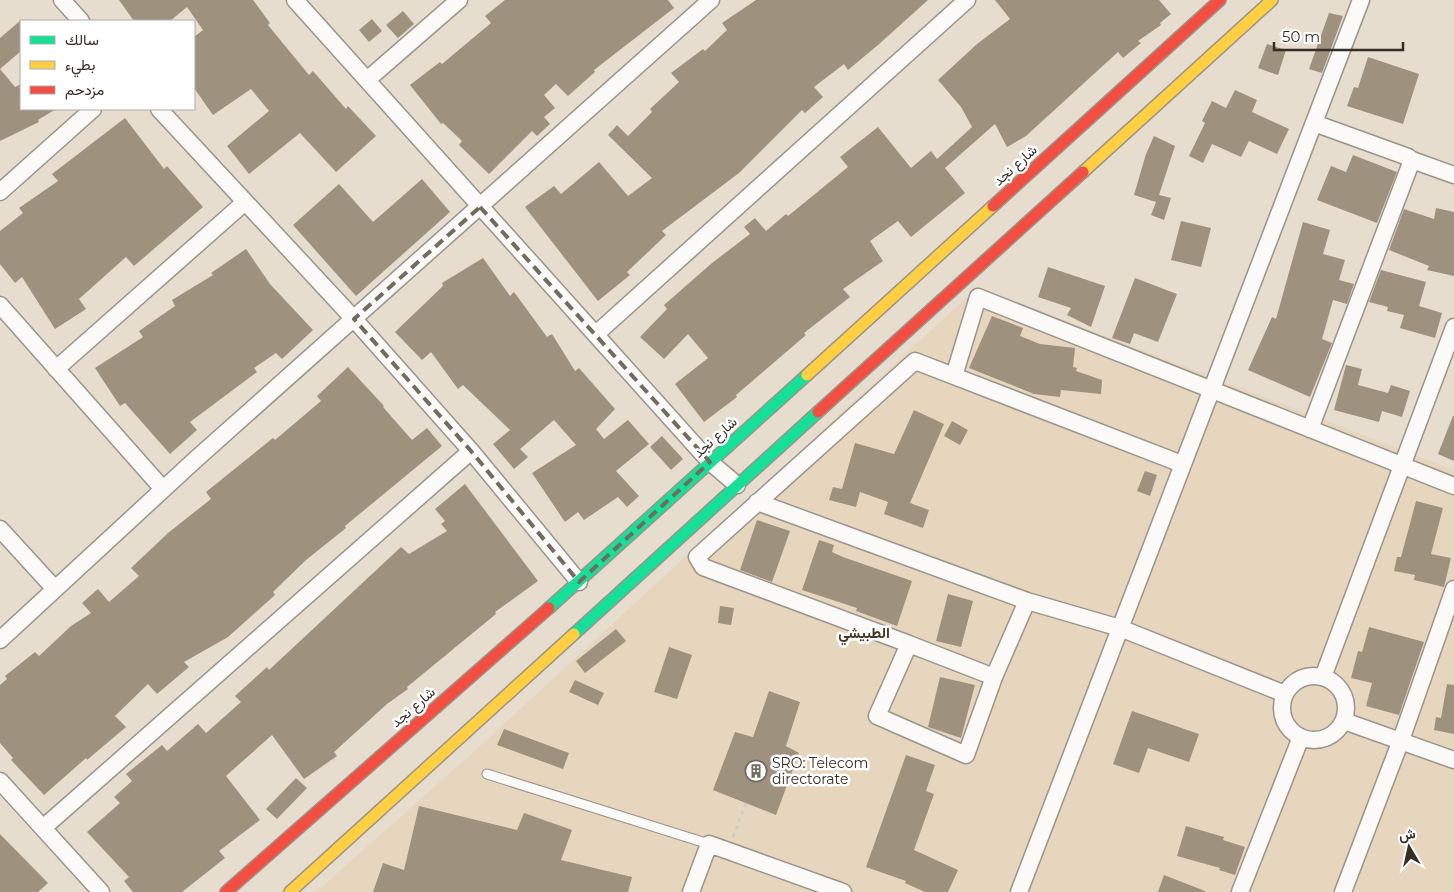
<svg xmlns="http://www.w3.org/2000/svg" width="1454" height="892" viewBox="0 0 1454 892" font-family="Montserrat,Vazirmatn,sans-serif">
  <rect width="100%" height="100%" fill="#e6ddce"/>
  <path fill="#e7d6be" d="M 978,287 L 1454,470 L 1454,892 L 316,892 L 469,756 Z"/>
  <path fill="#9e927e" d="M 119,0 L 253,0 L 270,23 L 268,25 L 309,75 L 313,71 L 346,109 L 348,106 L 376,136 L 336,172 L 300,133 L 249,174 L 227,146 L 269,111 L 251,89 L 213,115 L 194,88 L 194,37 L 203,30 L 187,7 L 170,21 L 134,21 Z
    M 505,0 L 668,0 L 674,8 L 594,70 L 595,72 L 568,96 L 556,84 L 544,95 L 555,108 L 544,117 L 550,124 L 537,136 L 532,131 L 489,174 L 459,145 L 462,141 L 443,123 L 441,124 L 410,85 L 440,62 L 442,64 L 491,23 L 485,16 Z
    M 756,0 L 928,0 L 878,45 L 848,70 L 844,64 L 814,87 L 823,97 L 805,113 L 802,110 L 739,173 L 662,231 L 666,235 L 627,272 L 630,275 L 598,301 L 525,207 L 554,186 L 561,194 L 599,162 L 628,196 L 652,178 L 608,135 L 617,125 L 628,136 L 652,112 L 650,109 L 679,82 L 671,73 L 703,49 L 705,51 L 727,30 L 722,23 Z
    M 995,0 L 1159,0 L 1171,14 L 1160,23 L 1161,25 L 1138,41 L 1141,43 L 1123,58 L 1118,52 L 1026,136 L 1007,147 L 995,124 L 945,168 L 965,193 L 911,237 L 898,221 L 870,241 L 883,261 L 843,289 L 850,297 L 804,333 L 806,335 L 736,395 L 737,397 L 704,422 L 675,384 L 708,358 L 688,334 L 664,359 L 640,337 L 667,309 L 664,305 L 712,263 L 750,234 L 744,227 L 755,218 L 766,231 L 786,214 L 788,216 L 848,167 L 840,157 L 878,127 L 911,168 L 931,151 L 937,159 L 972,127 L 961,107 L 938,80 L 977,44 L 1010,19 Z
    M 403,11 L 414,24 L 398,38 L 386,25 Z
    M 1329,13 L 1343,16 L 1322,73 L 1309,69 Z
    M 372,19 L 382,31 L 369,42 L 359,30 Z
    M 21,20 L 21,51 L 0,69 L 15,87 L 21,84 L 21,109 L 56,109 L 38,120 L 39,122 L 0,141 L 0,38 Z
    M 1267,44 L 1286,50 L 1278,75 L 1258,68 Z
    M 1368,57 L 1419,74 L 1403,124 L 1347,106 L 1354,87 L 1358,88 Z
    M 1235,90 L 1257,100 L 1252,112 L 1289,129 L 1277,154 L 1249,141 L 1241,157 L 1212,144 L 1203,163 L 1189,156 L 1205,123 L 1202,121 L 1212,101 L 1226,108 Z
    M 125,118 L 164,169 L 167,166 L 203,207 L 134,266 L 126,257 L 79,299 L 86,309 L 55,329 L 22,277 L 15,283 L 0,264 L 0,231 L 23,213 L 19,208 L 58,181 L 52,174 Z
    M 1154,136 L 1175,146 L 1159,195 L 1171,198 L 1164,220 L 1151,215 L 1156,202 L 1134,195 L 1146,154 Z
    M 1353,155 L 1397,172 L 1377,223 L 1317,200 L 1331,166 L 1346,172 Z
    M 422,179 L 450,212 L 356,296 L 293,225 L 339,184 L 373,222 Z
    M 1436,208 L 1454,212 L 1454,276 L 1427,270 L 1429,266 L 1389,250 L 1404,209 L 1434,219 Z
    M 1181,221 L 1211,228 L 1201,267 L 1171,260 Z
    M 1303,222 L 1330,230 L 1323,254 L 1345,260 L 1339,280 L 1354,284 L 1347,304 L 1333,300 L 1322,339 L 1332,343 L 1310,397 L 1248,370 L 1272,317 L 1276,319 Z
    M 246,249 L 270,284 L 313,330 L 282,359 L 276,353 L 254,368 L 257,372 L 190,422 L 197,430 L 170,454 L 125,403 L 120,406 L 95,368 L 143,337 L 139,331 L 175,306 L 172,300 L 213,275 L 211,273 Z
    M 483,258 L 510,296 L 514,292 L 547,337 L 552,334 L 575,371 L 579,368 L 615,409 L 596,429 L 604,439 L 628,420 L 649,444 L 616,471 L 639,496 L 627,507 L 618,497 L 584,520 L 578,512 L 565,522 L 532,473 L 576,445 L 554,420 L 520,449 L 528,457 L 514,469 L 493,444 L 510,430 L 463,385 L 458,389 L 431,352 L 422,360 L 395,332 L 443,286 L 442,283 Z
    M 1048,267 L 1105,286 L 1091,327 L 1067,315 L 1071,308 L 1038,297 Z
    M 1381,270 L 1426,282 L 1419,306 L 1442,313 L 1435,338 L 1400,328 L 1404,315 L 1387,311 L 1388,307 L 1369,302 Z
    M 1135,278 L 1177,294 L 1158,342 L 1134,333 L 1130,344 L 1112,338 Z
    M 992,316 L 1023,328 L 1020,336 L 1040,344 L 1075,348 L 1073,367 L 1077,368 L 1076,371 L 1102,380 L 1101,394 L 1061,390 L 1060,397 L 1034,394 L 969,368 Z
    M 1346,365 L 1362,369 L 1358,385 L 1388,393 L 1391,385 L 1410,391 L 1402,417 L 1382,411 L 1379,422 L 1334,410 Z
    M 348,367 L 384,406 L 383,407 L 412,440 L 427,428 L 442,446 L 345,526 L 346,528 L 306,560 L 273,592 L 275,595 L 228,637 L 184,662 L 189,667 L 157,694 L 148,684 L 115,716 L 126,727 L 87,760 L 86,758 L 44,795 L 11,760 L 13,758 L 0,743 L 0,685 L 7,679 L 5,676 L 35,652 L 39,656 L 71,626 L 91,613 L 82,603 L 98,589 L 109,602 L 139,576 L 131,568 L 168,533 L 211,499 L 206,492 L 273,438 L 275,440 L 321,401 L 317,396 Z
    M 914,410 L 944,424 L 910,503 L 929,510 L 923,528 L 884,514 L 888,502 L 860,492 L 856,507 L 829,500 L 833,487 L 842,489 L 855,443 L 894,454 Z
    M 1453,416 L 1454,416 L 1454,461 L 1438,454 Z
    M 952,421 L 968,430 L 960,445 L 944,436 Z
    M 662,436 L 683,459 L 671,470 L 650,447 Z
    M 1145,471 L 1157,475 L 1150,496 L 1137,491 Z
    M 465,484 L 538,581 L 495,612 L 496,614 L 407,687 L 408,689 L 387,704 L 334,752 L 337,756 L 304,779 L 272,735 L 226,776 L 260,820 L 219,851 L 225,858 L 182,892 L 133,892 L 124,881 L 129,877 L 87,832 L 120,803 L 114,797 L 132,781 L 126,774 L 162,745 L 167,751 L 198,724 L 206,733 L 241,702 L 235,696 L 267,667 L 269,670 L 401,547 L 409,554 L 447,531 L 441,524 L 445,521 L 435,509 Z
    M 1416,501 L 1443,508 L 1431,554 L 1451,558 L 1444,587 L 1414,580 L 1415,575 L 1394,571 L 1397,557 L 1401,557 Z
    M 757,520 L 790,531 L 772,582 L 740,570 Z
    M 819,540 L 834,545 L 832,552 L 843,557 L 912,581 L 897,626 L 856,611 L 857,608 L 802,590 Z
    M 948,594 L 973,601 L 961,647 L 936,641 Z
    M 720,606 L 734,608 L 731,625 L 718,623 Z
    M 1369,627 L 1424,642 L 1399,715 L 1366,706 L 1372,683 L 1351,678 L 1358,651 L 1362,652 Z
    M 616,629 L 626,641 L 585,673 L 576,661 Z
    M 669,647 L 692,655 L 677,699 L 654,692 Z
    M 940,677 L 975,685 L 961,738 L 928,727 Z
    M 575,680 L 604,693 L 598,705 L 569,692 Z
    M 1447,684 L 1454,685 L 1454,734 L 1434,730 L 1436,717 L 1441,718 Z
    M 769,691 L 800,702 L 786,746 L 799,753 L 776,815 L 713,790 L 735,732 L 753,737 Z
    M 1132,711 L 1199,734 L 1189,762 L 1148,748 L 1139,773 L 1113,764 Z
    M 504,729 L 569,753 L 563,769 L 497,745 Z
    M 906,755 L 935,765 L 926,791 L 934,794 L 914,850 L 958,870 L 948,892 L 925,892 L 905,883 L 906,881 L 866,867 Z
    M 296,778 L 307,788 L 277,819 L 266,809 Z
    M 419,806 L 517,830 L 524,813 L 572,830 L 561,860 L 632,877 L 628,892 L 373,892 L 383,863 L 404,870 Z
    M 1186,826 L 1224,837 L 1223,840 L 1245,847 L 1235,875 L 1219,870 L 1220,868 L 1177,856 Z
    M 0,834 L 48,883 L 38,892 L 0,892 Z
    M 1164,875 L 1205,891 L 1205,892 L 1158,892 Z"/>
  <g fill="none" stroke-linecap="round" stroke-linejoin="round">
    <g stroke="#9b9489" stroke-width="11">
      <path id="lane" d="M 487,774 L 709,844"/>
    </g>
    <g stroke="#9b9489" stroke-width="19">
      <path id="street" d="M 62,0 L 81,21
        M 295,0 L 710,462 L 737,485
        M 367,80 L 459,0
        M 159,109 L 354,319 L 471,451 L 579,582
        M 1412,160 L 1454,175
        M 0,192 L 93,109
        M 0,305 L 163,489
        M 596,334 L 967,0
        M 56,369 L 245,202
        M 954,376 L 978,297 L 1454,486
        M 1310,429 L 1412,160 L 1408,157 L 1314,123
        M 757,502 L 1027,601 L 994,677 L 966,755 L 877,716 L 909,644 L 703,567 L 697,557 L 915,361 L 1182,464
        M 0,529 L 55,589
        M 1027,601 L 1120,628 L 1285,694
        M 0,640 L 195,460 L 711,0
        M 909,644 L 994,677
        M1282 708a32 32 0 1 1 64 0a32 32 0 1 1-64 0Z
        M 1323,677 L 1454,327
        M 1344,721 L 1454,760
        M 0,781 L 101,892
        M 43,828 L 471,451
        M 691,892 L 709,844 L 843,892
        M 1019,892 L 1361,0
        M 1240,892 L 1301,737
        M 1343,892 L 1401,740 L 1454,589"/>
    </g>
    <g stroke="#9b9489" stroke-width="14">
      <path id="fast" d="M 549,608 L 807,375
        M 574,634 L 818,412"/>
    </g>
    <g stroke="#9b9489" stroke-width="14">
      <path id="slow" d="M 1083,172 L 1272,0
        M 807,375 L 993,206
        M 290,892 L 574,634"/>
    </g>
    <g stroke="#9b9489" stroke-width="14">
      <path id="jam" d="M 993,206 L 1220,0
        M 818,412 L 1083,172
        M 226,892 L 549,608"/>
    </g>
    <path stroke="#d0cdc9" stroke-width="3" stroke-dasharray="4 4" stroke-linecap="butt" d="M 733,837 L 746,803"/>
    <use href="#lane" stroke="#fbfaf8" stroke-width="9"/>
    <use href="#street" stroke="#fbfaf8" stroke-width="16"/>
    <use href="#fast" stroke="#16e098" stroke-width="11"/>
    <use href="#slow" stroke="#ffcf43" stroke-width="11"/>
    <use href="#jam" stroke="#f24e42" stroke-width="11"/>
  </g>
  <path fill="none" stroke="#726b60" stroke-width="4" stroke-dasharray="10 6" stroke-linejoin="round" d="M 480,207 L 710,462 L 579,582 L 471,451 L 354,319 Z"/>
  <defs>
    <g id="building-ring" transform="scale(1.125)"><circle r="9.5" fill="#fff" stroke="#726b60" stroke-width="1.5"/><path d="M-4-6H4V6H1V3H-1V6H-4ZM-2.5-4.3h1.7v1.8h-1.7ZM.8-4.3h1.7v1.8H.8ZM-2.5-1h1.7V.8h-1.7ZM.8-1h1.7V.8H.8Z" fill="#726b60"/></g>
  </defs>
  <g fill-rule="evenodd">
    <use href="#building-ring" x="756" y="771"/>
  </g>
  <g text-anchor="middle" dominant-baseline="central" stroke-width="5" stroke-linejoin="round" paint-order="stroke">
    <g font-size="14" fill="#342e24" stroke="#fff">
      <text transform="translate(1015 165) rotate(-42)">شارع نجد</text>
      <text transform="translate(715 437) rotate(-42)">شارع نجد</text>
      <text transform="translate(413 707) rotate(-41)">شارع نجد</text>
    </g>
    <g font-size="14" fill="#342e24" stroke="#fff" text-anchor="start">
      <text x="772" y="763">SRO: Telecom<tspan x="772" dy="16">directorate</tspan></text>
    </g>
    <g font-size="15" font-weight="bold" fill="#453721" stroke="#fff">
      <text x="864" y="632">الطبيشي</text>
    </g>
  </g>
  <rect x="20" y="20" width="175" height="90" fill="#ffffff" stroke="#aeaba7"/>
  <rect x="30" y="36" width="25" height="8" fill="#16e098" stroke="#aeaba7"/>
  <text x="65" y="45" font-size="15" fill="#342e24">سالك</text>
  <rect x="30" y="61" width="25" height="8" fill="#ffcf43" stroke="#aeaba7"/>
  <text x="65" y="70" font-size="15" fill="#342e24">بطيء</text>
  <rect x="30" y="86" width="25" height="8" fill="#f24e42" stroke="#aeaba7"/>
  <text x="65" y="95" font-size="15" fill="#342e24">مزدحم</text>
  <g transform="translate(1409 847) rotate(351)" stroke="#ffffff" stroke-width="4" paint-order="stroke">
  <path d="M0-4L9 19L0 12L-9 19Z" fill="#342e24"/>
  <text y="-8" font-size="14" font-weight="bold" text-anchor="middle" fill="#342e24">ش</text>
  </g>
  <path d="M1274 42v8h129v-8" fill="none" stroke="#342e24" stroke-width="2.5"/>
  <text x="1282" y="42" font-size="15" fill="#342e24" stroke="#ffffff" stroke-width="4" paint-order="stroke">50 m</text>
</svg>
